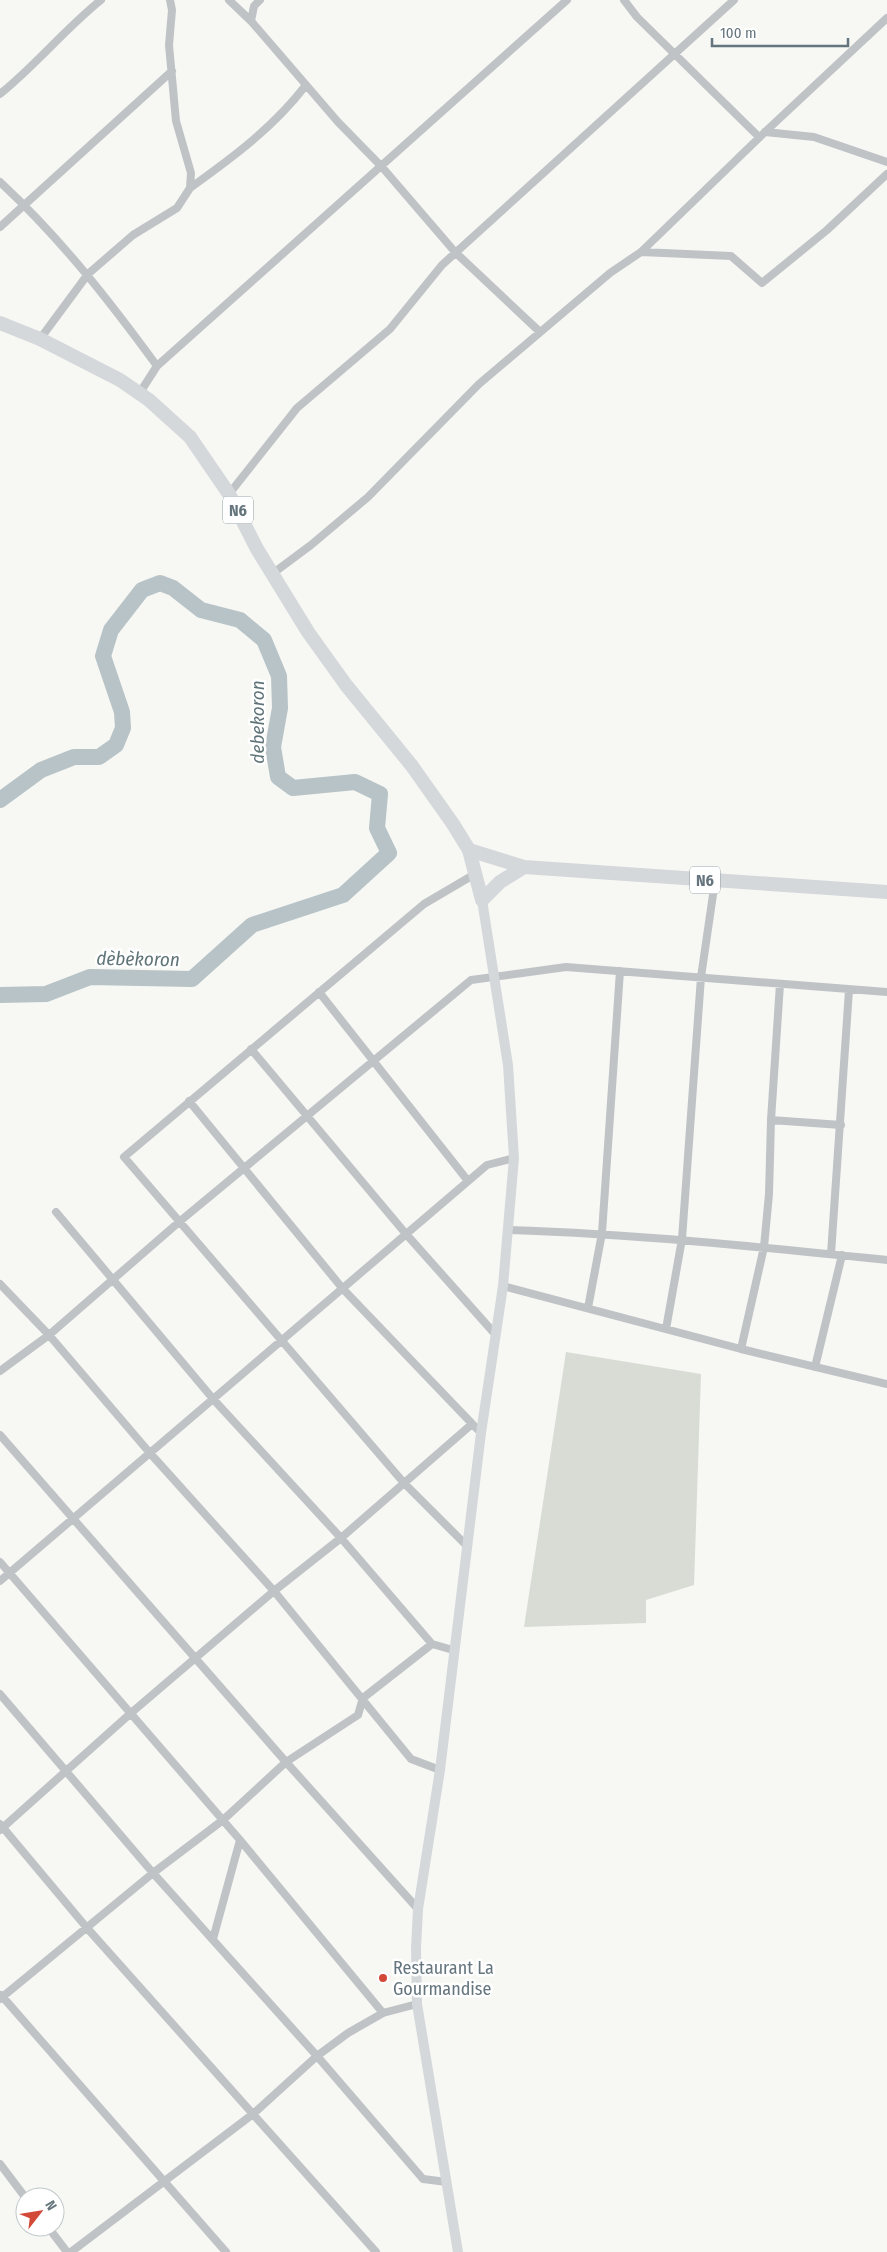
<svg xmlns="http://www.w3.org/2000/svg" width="887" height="2252" viewBox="0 0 887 2252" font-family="'Fira Sans Condensed',sans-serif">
  <rect width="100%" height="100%" fill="#f7f7f4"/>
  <path fill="#d8dcd4" d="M 566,1352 L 701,1374 L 694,1585 L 646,1600 L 646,1623 L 524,1627 Z"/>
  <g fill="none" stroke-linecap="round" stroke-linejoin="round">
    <path stroke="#b7c3c6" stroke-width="16" d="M 0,800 L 41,770 L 74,757 L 99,757 L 116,745 L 123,728 L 122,712 L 103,656 L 111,630 L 142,590 L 160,583 L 173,588 L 201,610 L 240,620 L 264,640 L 279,676 L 280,708 L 273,747 L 278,777 L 293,788 L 355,782 L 380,794 L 377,828 L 389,853 L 343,895 L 252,925 L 192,979 L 90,977 L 46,994 L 0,995"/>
    <path stroke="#bfc3c6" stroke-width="8" d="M 229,0 L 251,21 L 338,122 L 382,167 L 455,252 L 540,332
      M 624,0 L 637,17 L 759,137
      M 251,21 L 254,6 L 260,0
      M 0,94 C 36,65 65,29 101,0
      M 765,132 L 814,137 L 887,162
      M 0,182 C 61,239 108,299 157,366
      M 190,188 C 232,158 274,127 306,85
      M 0,227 L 172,71
      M 641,252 L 731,256 L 762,283 L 827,230 L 887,174
      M 40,339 L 88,274 L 133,235 L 177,208 L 190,188 L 191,173 L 176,121 L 169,45 L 172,10 L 170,0
      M 139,394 L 157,366 L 567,0
      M 229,494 L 297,408 L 390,329 L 442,265 L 734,0
      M 272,574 L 311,545 L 368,497 L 479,384 L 610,273 L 641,252 L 765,132 L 887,18
      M 319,992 L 468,1181
      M 251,1049 L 406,1234 L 495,1334
      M 189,1101 L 343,1289 L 481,1433
      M 771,1120 L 841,1125
      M 56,1212 L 214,1400 L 341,1538 L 432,1644 L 453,1650
      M 509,1230 C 636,1234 761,1247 887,1260
      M 831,1254 L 849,990
      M 0,1284 L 49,1335 L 149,1452 L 274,1591 L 411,1759 L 440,1770
      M 503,1286 L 741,1349 L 887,1384
      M 588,1308 L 602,1233 L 620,971
      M 666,1329 L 682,1239 L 701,977 L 715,881
      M 741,1349 L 764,1247 L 769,1194 L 771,1120 L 780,984
      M 815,1367 L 842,1255
      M 0,1371 L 49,1335 L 179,1222 L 471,980 L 566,967 L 887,992
      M 0,1435 L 286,1762 L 418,1909
      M 466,1545 L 404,1483 L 124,1157 L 424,904 L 475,874
      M 0,1562 L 240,1840 L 383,2013
      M 0,1581 C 162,1442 325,1304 487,1165 L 514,1158
      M 0,1694 L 153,1873 L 317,2056 L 423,2179 L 447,2182
      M 0,1824 L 87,1928 L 376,2252
      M 0,1830 L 131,1713 L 274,1591 L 341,1538 L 472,1424
      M 213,1939 L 240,1840
      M 1,1995 L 226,2252
      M 0,1999 L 153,1873 L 223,1820 L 286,1762 L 358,1715 L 363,1698 L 432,1644
      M 0,2164 L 25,2197
      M 48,2227 L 67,2252
      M 71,2252 L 253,2114 L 317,2056 L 348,2033 L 383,2013 L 417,2004"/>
    <path stroke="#d4d8db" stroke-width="10" d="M 458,2252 L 417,2004 L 416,1948 L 418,1909 L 440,1770 L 481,1433 L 503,1286 L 514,1158 L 508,1065 L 482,900"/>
    <path stroke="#d4d8db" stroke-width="14" d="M 0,323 L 40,339 L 120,380 L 149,400 L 190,437 L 229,494 L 257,549 L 308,632 L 346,685 L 412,766 L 453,824 L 469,850 L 482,900
      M 469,850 L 524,867 L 887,892
      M 482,900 L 500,882 L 524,867"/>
  </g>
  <circle fill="#d34938" stroke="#fff" stroke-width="2" cx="383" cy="1978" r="5"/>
  <g text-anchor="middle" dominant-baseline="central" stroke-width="5" stroke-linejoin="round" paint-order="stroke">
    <g fill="#fff" stroke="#939ea4" stroke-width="1">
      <rect x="223" y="496.5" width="30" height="27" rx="4"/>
      <rect x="690" y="866.5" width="30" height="27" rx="4"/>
    </g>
    <g font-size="16" font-weight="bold" fill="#65757d">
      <text x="238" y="510">N6</text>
      <text x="705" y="880">N6</text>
    </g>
    <g font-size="18" fill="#65757d" stroke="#fff" text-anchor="start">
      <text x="393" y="1968">Restaurant La<tspan x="393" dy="21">Gourmandise</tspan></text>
    </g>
    <g font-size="19" font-style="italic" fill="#607478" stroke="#fff">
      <text transform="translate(257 722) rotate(-90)">debekoron</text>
      <text transform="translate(138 959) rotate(1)">dèbèkoron</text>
    </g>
  </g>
  <g transform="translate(40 2212) rotate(59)"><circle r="24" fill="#ffffff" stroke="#c1c8cb"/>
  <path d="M0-4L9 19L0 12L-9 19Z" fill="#d34938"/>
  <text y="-8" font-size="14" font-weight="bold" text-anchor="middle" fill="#65757d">N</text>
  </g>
  <path d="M712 38v8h136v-8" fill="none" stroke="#65757d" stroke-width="2.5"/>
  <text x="720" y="38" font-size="15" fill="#65757d" stroke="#ffffff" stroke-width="4" paint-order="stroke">100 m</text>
</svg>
